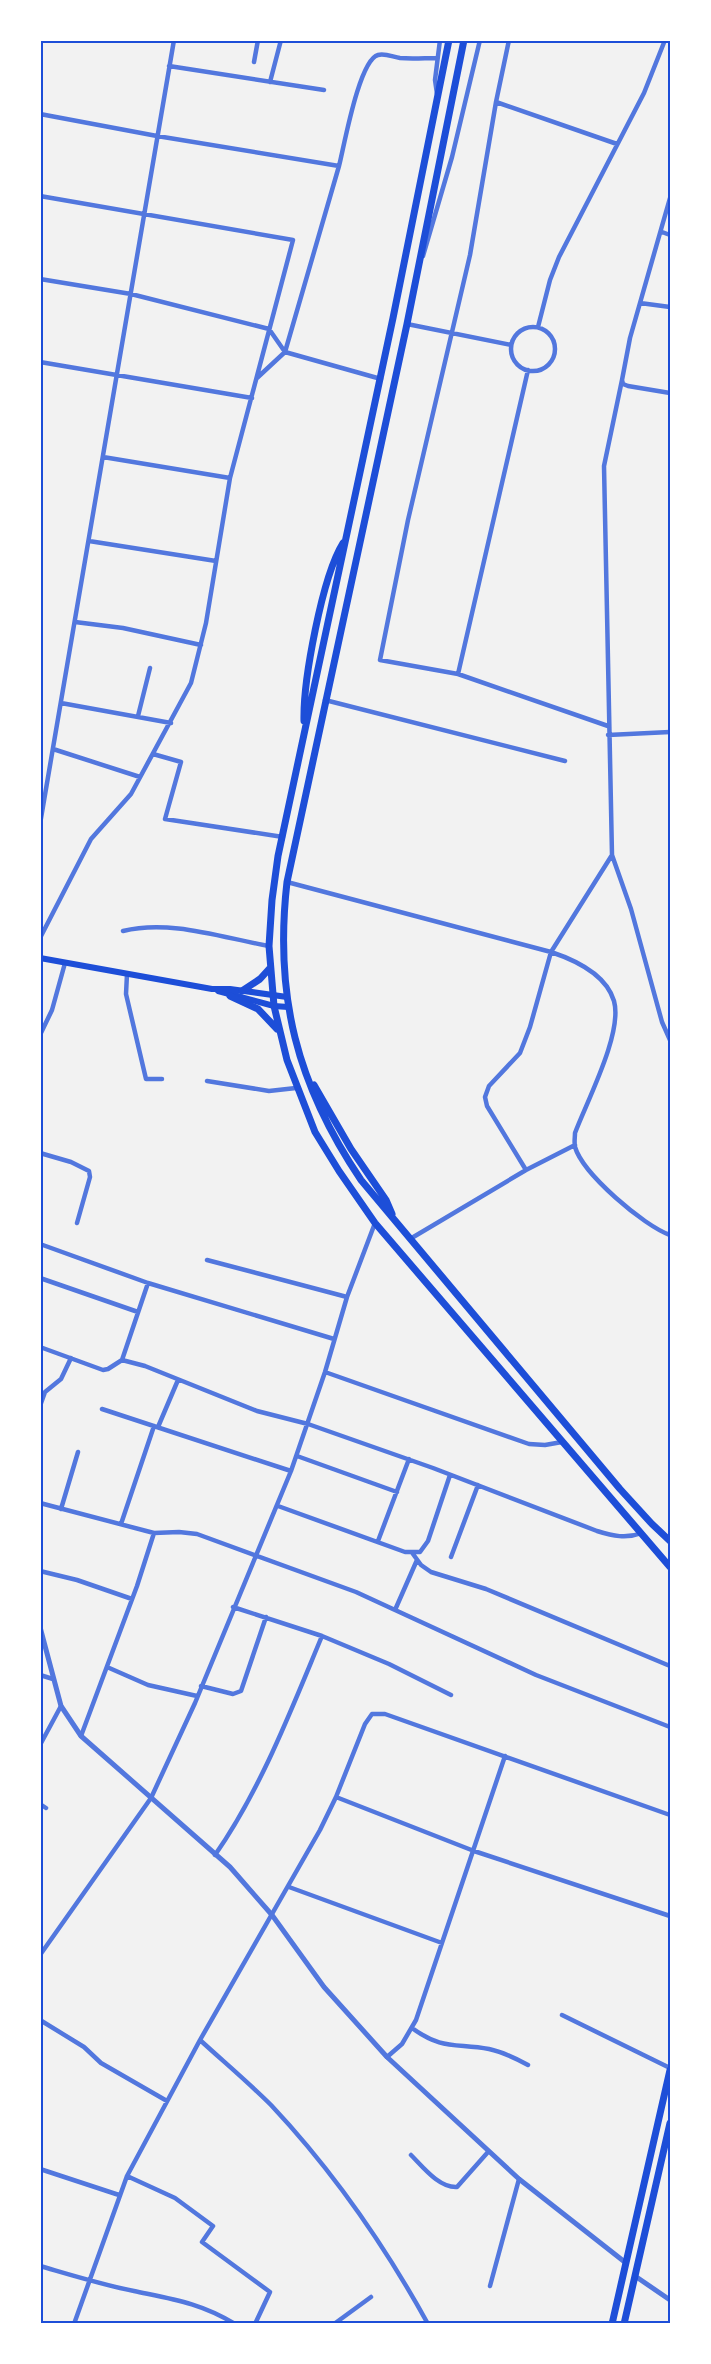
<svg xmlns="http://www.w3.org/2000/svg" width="711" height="2364" viewBox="0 0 711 2364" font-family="Roboto,sans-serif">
  <rect width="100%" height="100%" fill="#f2f2f2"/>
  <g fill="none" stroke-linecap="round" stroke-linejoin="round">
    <path stroke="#5277de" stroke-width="4.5" d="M 509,40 L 496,102 L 470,255 L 408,520 L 380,660 L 458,674 L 608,726
      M 254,62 L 258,40
      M 169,66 L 324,90
      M 270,82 L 281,40
      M 437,94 L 435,80 L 440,40
      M 496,102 L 617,144
      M 40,114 L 157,136 L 339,166 L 285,352 L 257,378
      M 339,166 C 344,147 359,60 378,55 C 385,53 393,57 400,58 C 412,59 425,58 437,58
      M 40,196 L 293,240 L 230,478 L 206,623 L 191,683 L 131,794 L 91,839 L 40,938
      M 670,198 L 630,338 L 622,380 L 623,384 L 628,386 L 670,393
      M 662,232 L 670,235
      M 423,256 L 452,157 L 480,40
      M 40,279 L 131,294 L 269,329 L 285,352 L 381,379
      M 640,303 L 670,307
      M 407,324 L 511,345
      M 538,327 L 550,280 L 559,257 L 644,93 L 665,40
      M511 349a22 22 0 1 1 44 0a22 22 0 1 1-44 0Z
      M 40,362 L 252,398
      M 622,380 L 604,466 L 612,855 L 631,909 L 662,1022 L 670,1040
      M 103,457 L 230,478
      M 89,541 L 216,561
      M 75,622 L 123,628 L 201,645
      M 458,674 L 528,370
      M 325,700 L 565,761
      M 61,703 L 171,723
      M 138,716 L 150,668
      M 608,735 L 670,732
      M 53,749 L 140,777
      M 153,754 L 181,762 L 165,819 L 283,837
      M 40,824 L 174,40
      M 287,882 L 551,952 C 575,960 606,974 614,1001 C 623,1033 587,1101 575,1133 C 575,1137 574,1142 575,1147 C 583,1174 644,1226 670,1235
      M 123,931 C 170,919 223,938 269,946
      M 127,974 L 126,994 L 146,1079 L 162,1079
      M 40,1035 L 52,1010 L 65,963
      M 207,1081 L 269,1091 L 296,1088
      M 40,1153 L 71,1162 L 89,1171 L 90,1177 L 77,1223
      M 526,1170 L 487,1106 L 485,1097 L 489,1086 L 520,1053 L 530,1027 L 551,952 L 612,855
      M 410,1239 L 526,1170 L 575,1145
      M 40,1244 L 148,1283 L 334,1339
      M 207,1260 L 347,1297
      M 40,1278 L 138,1312
      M 40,1347 L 103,1370 L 108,1369 L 122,1360 L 148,1283
      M 122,1360 L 145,1366 L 257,1411 L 308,1424 L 433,1468 L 597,1531 C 613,1536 626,1539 642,1533
      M 325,1372 L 529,1444 L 545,1445 L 562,1442
      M 40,1406 L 45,1392 L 61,1379 L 71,1358
      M 102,1409 L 291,1471
      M 158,1427 L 178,1380
      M 297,1456 L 397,1492
      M 40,1503 L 154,1533 L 179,1532 L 197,1534 L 356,1592 L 536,1675 L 670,1727
      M 278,1506 L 405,1552 L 420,1552 L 428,1541 L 450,1475
      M 61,1509 L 78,1452
      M 121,1524 L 154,1426
      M 378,1541 L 409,1459
      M 413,1554 L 421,1565 L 431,1572 L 486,1589 L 670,1666
      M 451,1557 L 478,1485
      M 40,1571 L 77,1580 L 132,1599
      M 233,1607 L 322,1636 L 389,1664 L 451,1695
      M 395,1610 L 417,1560
      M 107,1667 L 148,1685 L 197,1696
      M 40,1675 L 53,1679
      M 201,1686 L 233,1694 L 241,1691 L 266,1617
      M 81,1736 L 137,1586 L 154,1533
      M 40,1745 L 61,1706
      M 336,1797 L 474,1851 L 670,1916
      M 40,1804 L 46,1808
      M 215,1855 C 261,1789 291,1710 322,1636
      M 289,1887 L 442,1943
      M 40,1955 L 151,1798 L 195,1703 L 291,1471 L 325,1372 L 347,1297 L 375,1223
      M 562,2015 L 670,2068
      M 40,2020 L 84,2047 L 101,2063 L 167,2101
      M 412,2028 C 442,2050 455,2043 489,2049 C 503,2052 515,2058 528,2065
      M 200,2040 C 224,2062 249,2083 271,2105 C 332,2170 385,2246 428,2324
      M 387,2057 L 402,2044 L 416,2020 L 505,1756
      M 411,2155 C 423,2167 439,2188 457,2187 L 488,2152
      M 40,2169 L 119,2195
      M 127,2176 L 175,2198 L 213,2226 L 202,2242 L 270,2292 L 255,2324
      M 40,2266 C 71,2275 103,2285 134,2291 C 172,2299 201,2303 235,2324
      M 490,2286 L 519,2179
      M 74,2324 L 127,2176 L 200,2040 L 320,1830 L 336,1797 L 365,1724 L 372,1714 L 385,1714 L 670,1815
      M 334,2324 L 371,2297"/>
    <path stroke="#5277de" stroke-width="5" d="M 40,1627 L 61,1706 L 81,1736 L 230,1867 L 272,1915 L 324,1987 L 387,2057 L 519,2179 L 626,2263
      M 635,2276 L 670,2300"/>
    <path stroke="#1d4ed8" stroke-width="6" d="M 40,958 L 212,989 L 230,989 L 287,997
      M 218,991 L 274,1006 L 288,1007"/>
    <path stroke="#1d4ed8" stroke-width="7" d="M 449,40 L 393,318 L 278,856 L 272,900 L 269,946 L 274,1006 L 287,1060 L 315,1132 L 339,1171 L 375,1223 L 670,1567
      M 464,40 L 407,324 L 287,882 C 274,996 297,1085 361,1180 L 620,1489 L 652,1524 L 670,1541
      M 304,721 C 303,681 322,577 343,543
      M 242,991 L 260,979 L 270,968
      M 230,996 L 258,1009 L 277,1029
      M 314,1085 L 351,1149 L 386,1200 L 392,1214
      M 612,2324 L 670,2070
      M 624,2324 L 670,2123"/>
  </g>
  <rect width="711" height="2364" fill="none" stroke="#ffffff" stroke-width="84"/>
  <rect x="42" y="42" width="627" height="2280" fill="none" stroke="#1d4ed8" stroke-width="2"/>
</svg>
